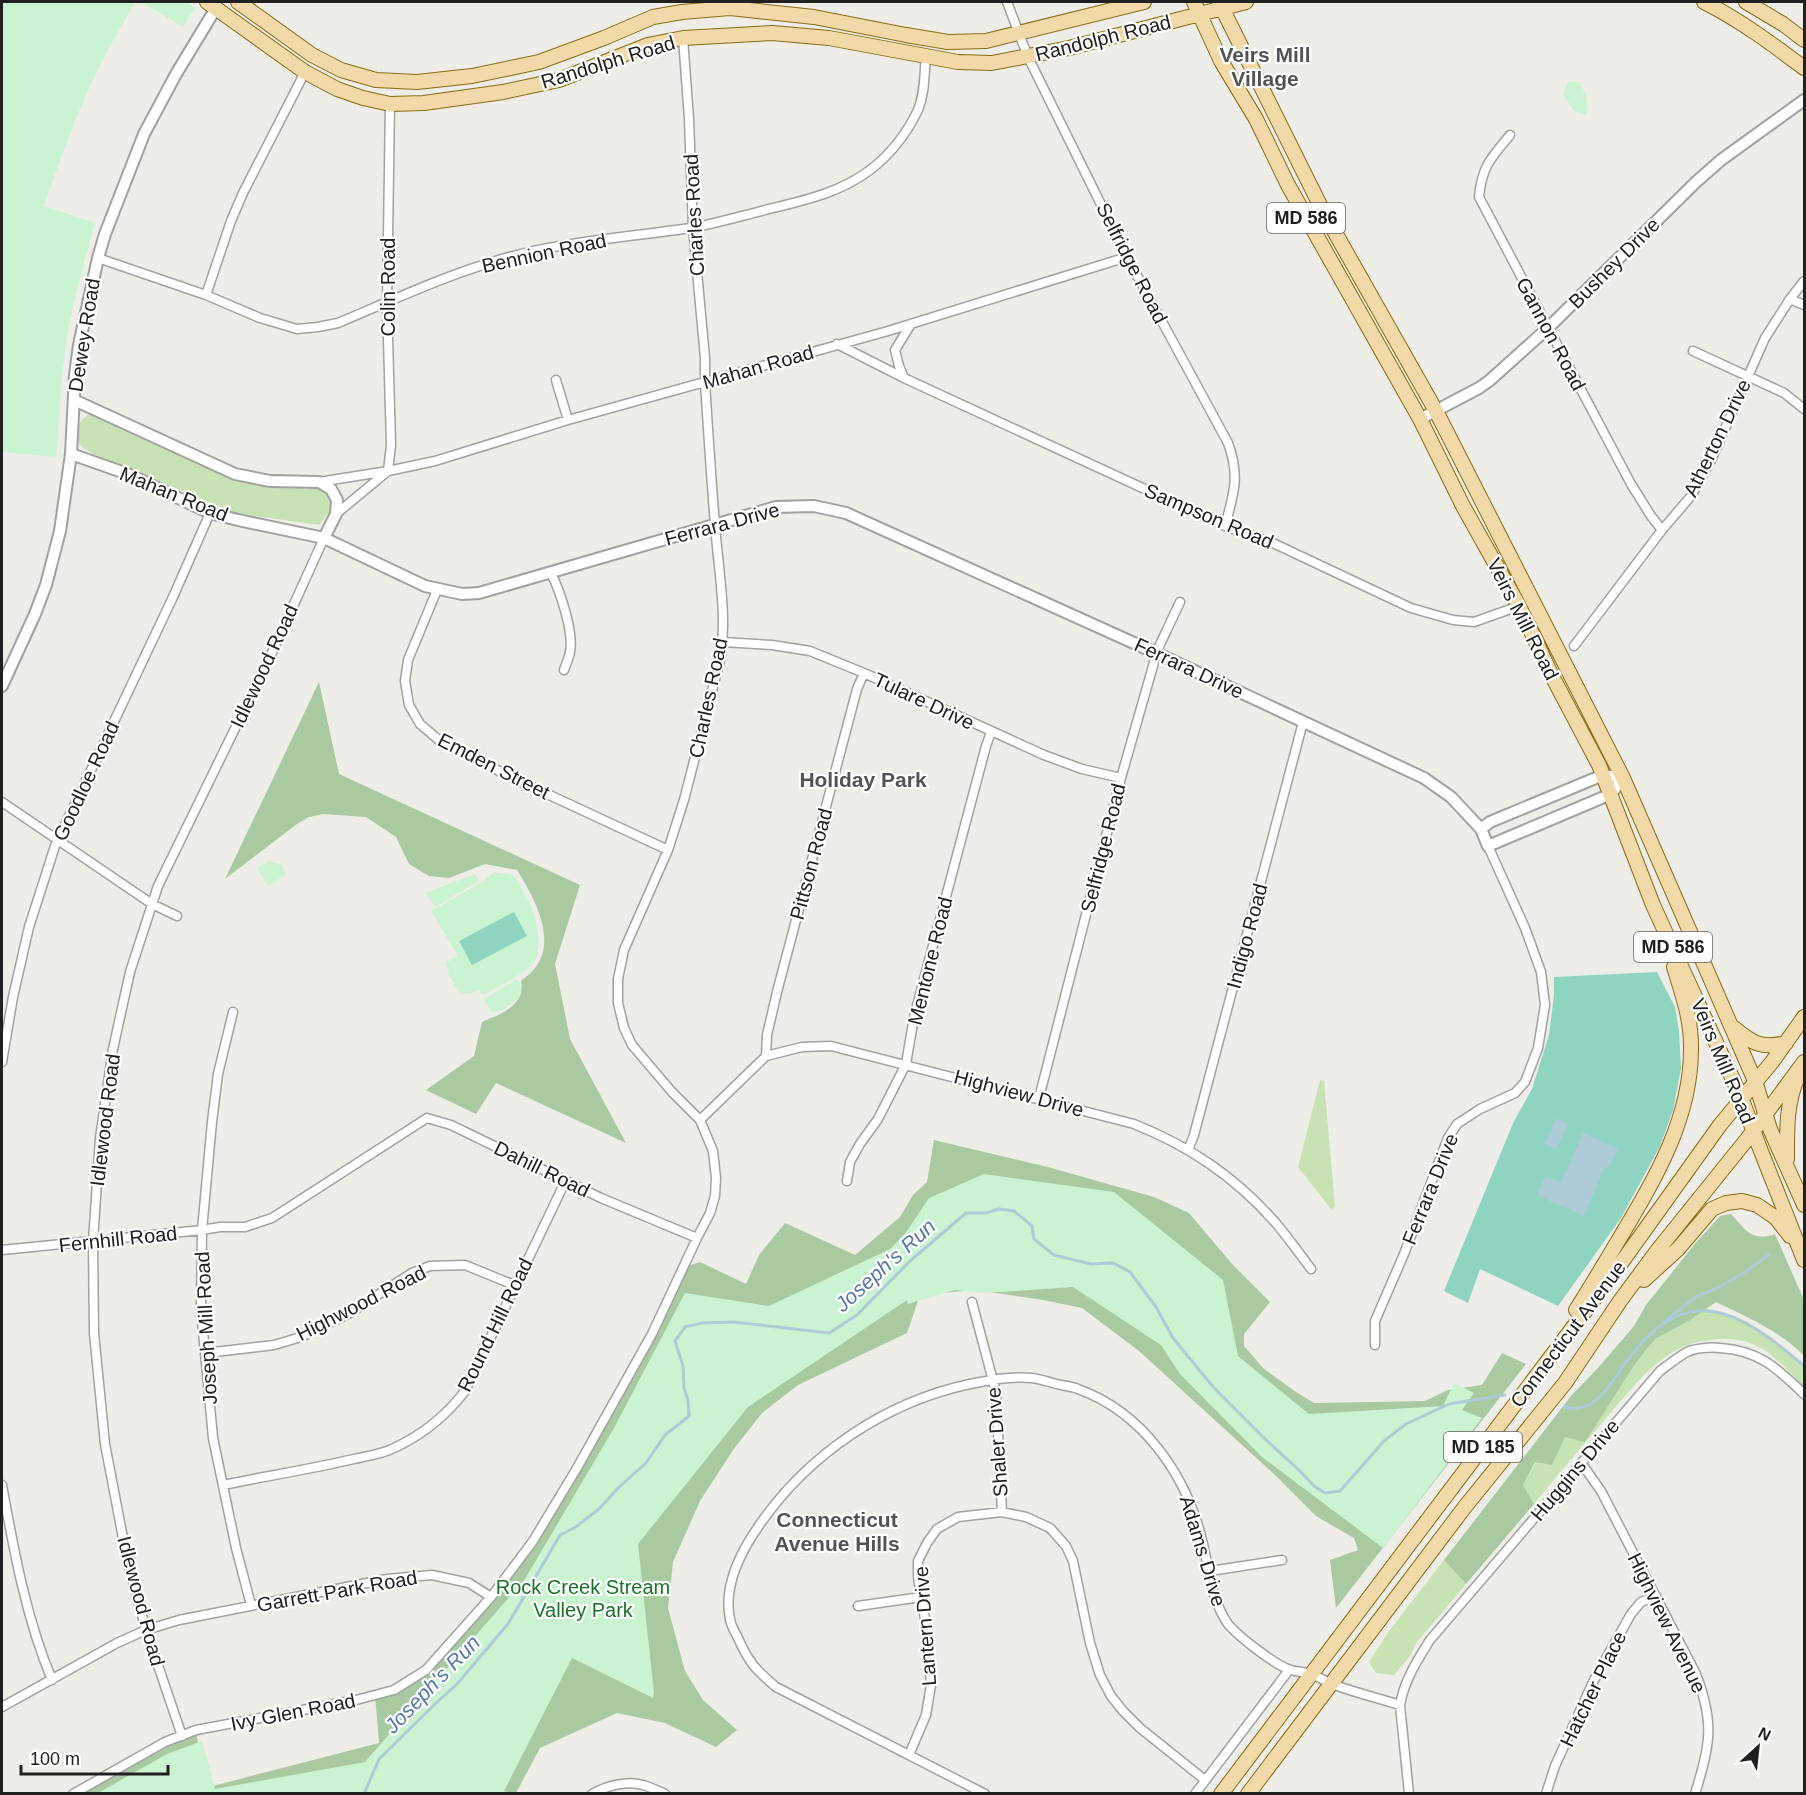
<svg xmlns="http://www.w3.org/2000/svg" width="1806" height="1795" viewBox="0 0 1806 1795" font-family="Helvetica,sans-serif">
  <rect width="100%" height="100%" fill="#efede7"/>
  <path fill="#c7e3b3" d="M 90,414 L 229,477 L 269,486 L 307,489 L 318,488 L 328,495 L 333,507 L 319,525 L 235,513 L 91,453 C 87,450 81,447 79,443 C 72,432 80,419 90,414 Z
    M 1320,1080 L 1324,1081 L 1335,1207 L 1331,1209 L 1298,1167 Z
    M 1706,1309 L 1727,1314 L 1771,1337 L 1804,1366 L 1804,1387 C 1787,1370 1768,1346 1743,1341 C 1725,1337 1702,1339 1685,1346 C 1653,1359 1630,1391 1608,1416 C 1583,1445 1558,1474 1534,1504 L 1523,1485 L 1536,1462 L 1552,1465 L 1565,1436 L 1611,1401 L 1635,1364 L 1655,1339 Z
    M 1444,1560 L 1466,1584 L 1417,1642 L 1410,1656 L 1394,1675 L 1376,1673 L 1369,1662 L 1389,1631 Z"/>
  <path fill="#a9c9a1" d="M 319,682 L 339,774 L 580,885 L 555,964 L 570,1039 L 626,1143 L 496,1083 L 476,1114 L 426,1090 L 474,1056 L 482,1022 C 501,1014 526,1005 521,981 C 525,977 532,973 535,968 C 558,939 533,896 517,870 L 485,864 L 449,878 L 429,876 L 409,864 L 396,837 L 366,817 L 323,814 L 309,817 L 297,824 L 225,879 Z
    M 934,1140 L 1048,1167 L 1154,1197 L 1189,1213 L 1232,1264 L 1270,1302 L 1244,1334 L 1244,1346 L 1264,1369 L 1296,1392 L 1314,1403 L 1425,1401 L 1448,1390 L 1482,1385 L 1502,1353 L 1526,1364 L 1336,1608 L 1330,1560 L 1358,1550 L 1354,1538 L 1316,1516 L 1274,1474 L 1139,1351 L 1082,1308 L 1043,1300 L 975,1290 L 920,1295 L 907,1333 L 798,1385 L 762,1413 L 733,1450 L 700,1501 L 673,1562 L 668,1608 L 685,1671 L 703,1700 L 737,1730 L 716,1747 L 665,1723 L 617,1713 L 540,1748 L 516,1793 L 73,1794 L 196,1730 L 205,1788 L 379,1743 L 375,1695 L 426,1670 L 491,1597 L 577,1468 L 684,1267 L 700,1262 L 746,1284 L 759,1255 L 785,1223 L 855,1255 L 900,1217 L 913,1195 L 927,1182 Z
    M 1731,1214 C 1746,1230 1751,1242 1775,1234 L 1804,1300 L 1804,1356 C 1780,1331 1747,1317 1716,1302 L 1690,1320 L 1655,1339 L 1635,1364 L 1585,1442 L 1565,1437 L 1552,1465 L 1535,1462 L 1523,1485 L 1534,1504 L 1466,1584 L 1444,1560 L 1571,1396 L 1597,1369 L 1634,1326 L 1646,1305 L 1694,1245 L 1720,1216 Z"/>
  <path fill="#caf3d1" d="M 2,2 L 135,2 C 123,23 110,45 99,67 C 77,112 60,159 44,206 L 95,223 C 83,267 69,313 64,359 C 60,391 59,424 56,457 L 2,452 Z
    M 141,2 L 187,2 L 195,8 L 183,27 Z
    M 1578,81 C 1586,91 1589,102 1586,115 L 1574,111 L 1563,94 L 1568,82 Z
    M 268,861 L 281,864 L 287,874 L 268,886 L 257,868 Z
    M 494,872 L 514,875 C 520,886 527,897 532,908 C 537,920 543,951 534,962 C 522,976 501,985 484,995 L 478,990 L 469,994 L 459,992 L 447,972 L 449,970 L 445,963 L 458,956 L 431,911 L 484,881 Z
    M 475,874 L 479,881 L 435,907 L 426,893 Z
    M 517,979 L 521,987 L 519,997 L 503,1010 L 491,1012 L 484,999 Z
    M 984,1174 L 1114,1192 L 1223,1280 L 1238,1356 L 1309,1414 L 1443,1406 L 1454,1383 L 1474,1393 L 1462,1410 L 1482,1418 L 1383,1548 L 1262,1457 L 1180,1374 L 1161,1345 L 1073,1287 L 985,1293 L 955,1290 L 908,1304 L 907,1300 L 748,1407 L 638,1544 L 654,1693 L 653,1698 L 572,1658 L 504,1791 L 508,1793 L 98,1793 L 167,1754 L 202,1741 L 215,1789 L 365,1762 L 525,1579 L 614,1428 L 685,1293 L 769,1306 L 890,1249 L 905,1234 L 929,1198 Z"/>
  <path fill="#8fd4c0" d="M 514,912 L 527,936 L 472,965 L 459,941 Z
    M 1657,972 L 1675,1007 L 1679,1031 L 1681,1068 L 1673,1110 L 1660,1146 L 1621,1218 L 1558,1306 L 1480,1269 L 1468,1303 L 1444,1291 L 1514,1121 L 1532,1089 L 1549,1035 L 1554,995 L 1554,977 Z"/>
  <path fill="#adcad7" d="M 1556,1118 L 1568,1124 L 1557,1149 L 1545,1144 Z
    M 1583,1133 L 1618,1149 L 1609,1168 L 1605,1167 L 1584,1216 L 1539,1196 L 1537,1193 L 1544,1179 L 1547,1177 L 1561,1182 Z"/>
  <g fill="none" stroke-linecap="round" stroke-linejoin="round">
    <path stroke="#adcad7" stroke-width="3" d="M 1665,1321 L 1697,1296 L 1718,1288 L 1748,1270 L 1769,1255
      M 1565,1407 C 1569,1408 1574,1409 1578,1408 C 1599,1407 1615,1377 1626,1362 C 1687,1278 1739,1310 1804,1366
      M 364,1794 L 379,1759 L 435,1704 L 457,1684 L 508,1624 L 560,1535 L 576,1527 L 600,1508 L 618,1488 L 646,1463 L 665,1435 L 689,1416 L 688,1400 L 684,1388 L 683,1366 L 675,1341 L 685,1327 L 702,1323 L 734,1322 L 829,1333 L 857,1315 L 909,1262 L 966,1213 L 986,1213 L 999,1209 L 1014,1211 L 1032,1226 L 1034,1239 L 1054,1255 L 1091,1264 L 1113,1263 L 1130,1272 L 1156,1307 L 1173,1338 L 1214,1388 L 1266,1440 L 1300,1471 L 1314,1486 L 1325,1493 L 1340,1491 L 1384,1441 L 1406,1424 L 1449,1404 L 1505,1395"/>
    <g stroke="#a1a1a1" stroke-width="11">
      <path id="minor" d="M 1007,2 L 1028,57 L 1127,257 L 1228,443 C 1240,476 1234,493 1225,526
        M 1510,135 C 1491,158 1482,166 1479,197 L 1631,484 L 1651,516 L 1662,530
        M 98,258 L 206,295 L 260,318 L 297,329 L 318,327 L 338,323 C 400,297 463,267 529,252 C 582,240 636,236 690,228 C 715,224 741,216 765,210 C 802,201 840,193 870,170 C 891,154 907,133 918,110 C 925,93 924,75 926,57
        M 206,295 L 231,221 L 243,193 L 305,72
        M 1790,299 L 1804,305
        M 837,344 L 904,378 L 1225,526 L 1275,544 L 1411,608 L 1453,620 L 1474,622 L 1519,606
        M 1693,351 L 1784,393 L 1804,409
        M 904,378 L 899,366 L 895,350 L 911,324
        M 556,380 L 568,420
        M 319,482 L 388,471 L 391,445 L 387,303 L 390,104
        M 336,514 L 388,471 L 435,461 L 568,420 L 888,331 L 1127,257
        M 551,573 C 560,591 574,632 570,652 C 569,658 566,664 564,670
        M 437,590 L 408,660 L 405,681 L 409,705 L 420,724 L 440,741 L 515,779 L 668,850
        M 723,642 L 772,645 L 810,651 L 864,673 L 1044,755 L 1082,769 L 1121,778
        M 1574,646 L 1662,530 L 1691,496 L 1712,458 L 1765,338 L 1790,299 L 1804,281
        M 2,802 L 152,904 L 177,916
        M 233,1012 L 218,1074 L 212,1122 L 202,1230 L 201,1310 L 213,1438 L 236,1548 L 251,1605
        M 766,1056 L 767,1035 L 777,992 L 857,689 L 864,673
        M 2,1062 L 13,997 L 29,927 L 55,846 L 173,597 L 210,513
        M 1039,1098 L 1121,778 L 1153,666 L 1156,653 L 1180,602
        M 700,1120 L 766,1056 L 802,1047 L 831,1046 L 1134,1124 C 1189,1146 1234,1176 1274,1221 C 1287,1236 1299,1253 1311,1269
        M 1188,1150 L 1194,1135 L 1303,722
        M 847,1181 L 850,1162 L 860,1144 L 878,1119 L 906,1064 L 914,1017 L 986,746 L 991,732
        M 2,1250 L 202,1230 L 220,1227 L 245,1227 L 272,1218 L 427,1118 L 451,1125 L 601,1198 L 697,1238
        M 972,1302 L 996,1392 L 1002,1512
        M 1375,1345 L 1375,1321 L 1404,1254 L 1448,1138 L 1457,1124 L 1480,1109 L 1515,1093 L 1525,1082 L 1538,1048 L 1545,1005 L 1541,972 L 1525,928 L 1488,846
        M 206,1353 L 274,1345 L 301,1337 L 348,1314 L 412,1273 L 430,1266 L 465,1265 L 514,1285
        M 1582,1464 L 1601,1491 L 1696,1674 C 1715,1724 1710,1744 1695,1794
        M 2,1485 C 14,1551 26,1618 52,1680
        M 223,1485 C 267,1476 311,1469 354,1459 C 367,1456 383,1454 394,1448 C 422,1435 446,1416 465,1391 L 565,1182
        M 1210,1571 L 1282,1560
        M 858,1606 L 921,1597
        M 2,1707 L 117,1643 L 146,1630 L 179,1620 L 387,1579 L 432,1575 L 469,1583 L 491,1597
        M 182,1736 L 146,1630 L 127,1559 L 105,1444 L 94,1333 L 93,1241 L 100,1138 L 113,1049 L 130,972 L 158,886 L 270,657 L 324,538
        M 909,1755 L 926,1715 L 931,1685 L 928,1637 L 918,1577 L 918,1561 L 927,1543 L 937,1529 L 958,1517 L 1002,1512 L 1026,1517 L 1050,1528 L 1066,1546 L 1073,1561 L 1090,1643 L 1100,1675 L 1111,1696 L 1123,1711 L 1140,1728 L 1205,1780
        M 73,1794 L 165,1742 L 196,1730 L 356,1700 L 394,1690 L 426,1670 L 491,1597 L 533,1541 L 577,1468 L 652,1334 L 697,1238 L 710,1213 L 715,1196 L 716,1178 L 713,1151 L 700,1120 L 672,1092 L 632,1045 L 624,1028 L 618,1003 L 618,979 L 624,950 L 668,850 L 684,800 L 721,656 C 727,612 718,568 715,524 C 711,477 708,429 705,382 L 705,358 L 693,228 L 689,119 L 683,38
        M 592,1794 C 606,1786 627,1780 643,1785 C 651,1787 658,1791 665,1794
        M 985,1794 L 776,1687 C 756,1670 749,1663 738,1638 C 735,1632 731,1626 730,1619 C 723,1586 740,1553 758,1527 C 807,1455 885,1402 970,1384 C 990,1380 1011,1376 1032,1378 C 1040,1379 1049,1382 1057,1384 C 1064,1386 1071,1386 1078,1389 C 1142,1412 1186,1474 1202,1540 C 1209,1568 1211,1600 1228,1624 C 1238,1636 1276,1666 1291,1670 C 1297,1672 1305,1672 1311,1674 C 1319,1677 1327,1682 1335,1685 C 1356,1693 1378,1698 1400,1705
        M 1195,1794 L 1289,1670
        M 1409,1794 L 1400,1705 C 1404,1681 1417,1661 1430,1640 L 1660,1371 C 1668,1365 1678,1357 1687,1352 C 1696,1348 1710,1347 1720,1348 C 1759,1350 1778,1369 1804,1394
        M 1546,1794 L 1555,1766 L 1594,1680 L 1631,1614 L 1641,1602 L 1656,1596"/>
    </g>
    <g stroke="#a1a1a1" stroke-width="14">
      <path id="tertiary" d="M 74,400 L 235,474 L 270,481 L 319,482 L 331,489 L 337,500 L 336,514 L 324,538
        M 1420,419 L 1479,388 L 1489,381 L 1548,328 L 1696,182 L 1721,160 L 1804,100
        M 71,454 L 128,474 L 210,513 L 238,520 L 324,538 L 425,586 L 462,594 L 479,593 L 776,507 L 814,506 L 846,513 L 1156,653 L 1424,778 L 1451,797 L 1481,829 L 1488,846 L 1611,794 L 1623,778 L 1603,775 L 1490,822 L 1481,829
        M 2,686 L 35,614 L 46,585 L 60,531 L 71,454 L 75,375 L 79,345 L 98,258 L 105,234 L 144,134 L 176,74 L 216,8"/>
    </g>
    <g stroke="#896c12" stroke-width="16">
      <path id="primary" d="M 207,2 L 305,72 L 337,89 L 363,98 L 390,104 L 424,103 L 503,92 L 559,80 L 648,45 L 683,38 L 772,33 L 829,38 L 958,62 L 992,63 L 1069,48 L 1246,2
        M 238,2 L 312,55 L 341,70 L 376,80 L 417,82 L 472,76 L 539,62 L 604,38 L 653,17 L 682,12 L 730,8 L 814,17 L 906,35 L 948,42 L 986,41 L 1144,2
        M 1194,2 L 1221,61 L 1256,119 L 1288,185 L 1420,419 L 1463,506 L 1519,606 L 1552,676 L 1599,765 L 1653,905 L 1741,1097 L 1759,1146 L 1804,1260
        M 1219,2 L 1324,213 L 1436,411 L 1623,778 L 1755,1081 L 1770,1129 L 1804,1205
        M 1704,2 C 1740,20 1772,44 1804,68
        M 1746,2 L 1783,24 L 1804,40
        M 1734,1028 C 1752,1043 1761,1049 1786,1043
        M 1787,1159 C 1787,1132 1786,1102 1798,1077
        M 1644,1280 L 1678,1249 L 1712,1209 L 1726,1203 L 1742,1201 L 1757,1205 L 1776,1218 L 1790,1236
        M 1576,1310 C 1592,1285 1606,1261 1621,1236 C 1656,1177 1692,1117 1691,1046 C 1691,1018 1682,993 1674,967
        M 1221,1794 L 1614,1273 L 1720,1125 L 1772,1062 L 1804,1017
        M 1248,1794 L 1464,1508 L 1565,1383 L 1620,1301 L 1657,1251 L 1748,1138 L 1804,1062"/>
    </g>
    <use href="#minor" stroke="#fff" stroke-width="8"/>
    <use href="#tertiary" stroke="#fff" stroke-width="10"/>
    <use href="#primary" stroke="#f1d9aa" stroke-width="14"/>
  </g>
  <g text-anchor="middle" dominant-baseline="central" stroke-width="4.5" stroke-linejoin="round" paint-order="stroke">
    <g fill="#fff" stroke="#636363" stroke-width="1.5">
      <rect x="1267" y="203" width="78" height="30" rx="4.5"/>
      <rect x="1634" y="932" width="78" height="30" rx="4.5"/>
      <rect x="1444" y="1432" width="78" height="30" rx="4.5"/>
    </g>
    <g font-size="18" font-weight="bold" fill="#202020">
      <text x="1306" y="218">MD 586</text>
      <text x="1673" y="947">MD 586</text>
      <text x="1483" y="1447">MD 185</text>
    </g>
    <g font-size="20" fill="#202020" stroke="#fff">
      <text transform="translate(1103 38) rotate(-14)">Randolph Road</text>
      <text transform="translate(608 62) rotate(-17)">Randolph Road</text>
      <text transform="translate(694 215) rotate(-93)">Charles Road</text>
      <text transform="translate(544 253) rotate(-12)">Bennion Road</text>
      <text transform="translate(1132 263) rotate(63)">Selfridge Road</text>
      <text transform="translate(1614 263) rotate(-45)">Bushey Drive</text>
      <text transform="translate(388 287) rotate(-90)">Colin Road</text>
      <text transform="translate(1551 334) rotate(62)">Gannon Road</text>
      <text transform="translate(84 335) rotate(-81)">Dewey Road</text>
      <text transform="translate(758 367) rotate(-16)">Mahan Road</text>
      <text transform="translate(1717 438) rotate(-64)">Atherton Drive</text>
      <text transform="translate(174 494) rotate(22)">Mahan Road</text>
      <text transform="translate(1209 516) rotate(23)">Sampson Road</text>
      <text transform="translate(722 524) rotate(-15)">Ferrara Drive</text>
      <text transform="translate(1523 619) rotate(63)">Veirs Mill Road</text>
      <text transform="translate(264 666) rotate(-65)">Idlewood Road</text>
      <text transform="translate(1189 668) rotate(25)">Ferrara Drive</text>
      <text transform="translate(708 698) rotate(-78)">Charles Road</text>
      <text transform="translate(924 701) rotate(25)">Tulare Drive</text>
      <text transform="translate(494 766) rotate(27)">Emden Street</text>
      <text transform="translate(86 781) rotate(-65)">Goodloe Road</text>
      <text transform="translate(1103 848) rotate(-76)">Selfridge Road</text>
      <text transform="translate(811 864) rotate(-75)">Pittson Road</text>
      <text transform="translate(1247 936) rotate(-75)">Indigo Road</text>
      <text transform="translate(930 961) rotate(-76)">Mentone Road</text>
      <text transform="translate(1723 1061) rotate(67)">Veirs Mill Road</text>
      <text transform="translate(1019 1093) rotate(15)">Highview Drive</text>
      <text transform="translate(105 1120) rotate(-83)">Idlewood Road</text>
      <text transform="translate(542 1169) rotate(26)">Dahill Road</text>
      <text transform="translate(1430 1189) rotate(-68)">Ferrara Drive</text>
      <text transform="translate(118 1239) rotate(-6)">Fernhill Road</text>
      <text transform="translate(361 1303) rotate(-27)">Highwood Road</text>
      <text transform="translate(495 1325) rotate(-64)">Round Hill Road</text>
      <text transform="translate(206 1328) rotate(-93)">Joseph Mill Road</text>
      <text transform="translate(1568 1334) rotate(-53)">Connecticut Avenue</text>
      <text transform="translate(997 1442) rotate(-94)">Shaler Drive</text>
      <text transform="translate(1575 1470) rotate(-50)">Huggins Drive</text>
      <text transform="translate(1203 1551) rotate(73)">Adams Drive</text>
      <text transform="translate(337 1591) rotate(-10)">Garrett Park Road</text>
      <text transform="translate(141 1601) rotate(75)">Idlewood Road</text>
      <text transform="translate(1667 1623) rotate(64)">Highview Avenue</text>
      <text transform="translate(925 1626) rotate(-94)">Lantern Drive</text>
      <text transform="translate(1593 1689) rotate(-64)">Hatcher Place</text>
      <text transform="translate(293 1712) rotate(-11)">Ivy Glen Road</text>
    </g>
    <g font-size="20" fill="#197228" stroke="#fff">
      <text x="583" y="1587">Rock Creek Stream<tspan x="583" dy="23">Valley Park</tspan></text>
    </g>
    <g font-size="21" font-weight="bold" fill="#535353" stroke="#fff">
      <text x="1265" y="54">Veirs Mill<tspan x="1265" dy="24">Village</tspan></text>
      <text x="863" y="779">Holiday Park</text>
      <text x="837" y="1519">Connecticut<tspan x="837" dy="24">Avenue Hills</tspan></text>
    </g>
    <g font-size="21" font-style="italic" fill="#5777a4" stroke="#fff">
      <text transform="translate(885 1265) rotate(-42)">Joseph's Run</text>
      <text transform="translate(432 1684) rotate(-46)">Joseph's Run</text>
    </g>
  </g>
  <rect width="1806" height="1795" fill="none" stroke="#202020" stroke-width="6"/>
  <g transform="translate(1758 1747) rotate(27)" stroke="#ffffff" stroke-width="4.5" paint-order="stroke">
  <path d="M0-4.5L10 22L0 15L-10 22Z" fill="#202020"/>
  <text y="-9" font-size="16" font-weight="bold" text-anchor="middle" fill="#202020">N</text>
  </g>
  <path d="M21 1765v9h147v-9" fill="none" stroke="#202020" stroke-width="3"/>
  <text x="30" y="1765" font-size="18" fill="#202020" stroke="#ffffff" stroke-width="4.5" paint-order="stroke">100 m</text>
</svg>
